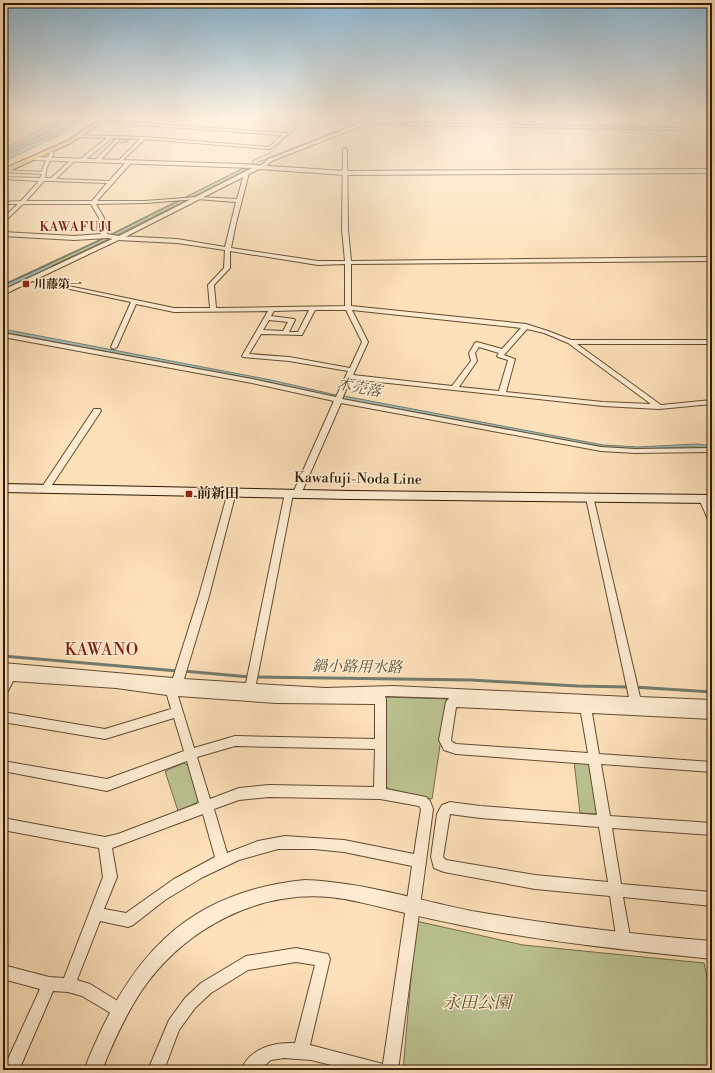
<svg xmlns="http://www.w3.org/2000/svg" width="715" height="1073" viewBox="0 0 715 1073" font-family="'Libre Bodoni','Noto Serif JP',serif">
  <rect width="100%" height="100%" fill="#fde1ba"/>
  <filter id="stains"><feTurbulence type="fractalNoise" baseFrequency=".005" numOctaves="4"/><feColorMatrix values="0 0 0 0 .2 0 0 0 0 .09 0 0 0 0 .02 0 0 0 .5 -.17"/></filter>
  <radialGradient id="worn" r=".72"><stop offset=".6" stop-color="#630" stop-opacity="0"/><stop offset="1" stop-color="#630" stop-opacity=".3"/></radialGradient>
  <path fill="#bcc392" stroke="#746e4a" d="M 245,167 L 248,168 L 235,176 L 111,238 L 3,289 L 3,286 L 111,235 Z
    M 384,697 L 447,699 L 432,799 L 389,789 L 386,786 Z
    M 574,761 L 591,764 L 598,814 L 580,813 Z
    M 184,763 L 189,766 L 199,798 L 196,803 L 178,811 L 165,771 Z
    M 416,921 L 523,945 L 704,963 L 712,1002 L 712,1070 L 403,1070 Z"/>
  <path fill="#a1bcb6" stroke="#737b6e" d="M 58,116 L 90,116 L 58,136 L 3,162 L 3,149 L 53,123 Z
    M 3,329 L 271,380 L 336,395 L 334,397 L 269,382 L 3,332 Z
    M 344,396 L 603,445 L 638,447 L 697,444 L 712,446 L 712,448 L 692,447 L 637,449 L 602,447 L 343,399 Z"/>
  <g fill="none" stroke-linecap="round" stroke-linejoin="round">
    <path stroke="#676b5c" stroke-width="1" d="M 61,116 C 54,134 26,142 10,150 L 10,153 L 56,133 L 82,116"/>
    <path stroke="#737b6e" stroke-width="1" d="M 105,135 L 126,137
      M 256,163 L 375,116
      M 250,166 L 254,160 L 270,153 L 299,125 L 300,122 L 291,116
      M 180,200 L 244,168"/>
    <path stroke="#737b6e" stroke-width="1.5" d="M 3,285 L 106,237 L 182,199"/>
    <path stroke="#737b6e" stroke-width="3" d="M 3,656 L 178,671
      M 183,671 L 250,677
      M 255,677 L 471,680 L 577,686 L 629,687
      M 634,687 L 712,692"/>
    <path fill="#a1bcb6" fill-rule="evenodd" d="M 50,265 L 55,268 L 53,270 L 3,293 L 3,286 Z"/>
    <g stroke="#614c30" stroke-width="2">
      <path id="minor" d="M 13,116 L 17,116 L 12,126 L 3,134 L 3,131 L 11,123 Z
        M 260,116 L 299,116 L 286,118 Z
        M 314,116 L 322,116 L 355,122 L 682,128 L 684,129 L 682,130 L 362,124 L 361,126 L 272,161 L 263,169 L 259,169 L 259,167 L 268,159 L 358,124 Z
        M 100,120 L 286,133 L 288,134 L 270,149 L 145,139 L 120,163 L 118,161 L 140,139 L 112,138 L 84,161 L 80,161 L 84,156 L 107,138 L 78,137 L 79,135 L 144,137 L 269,147 L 282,135 L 99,122 Z
        M 116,139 L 127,141 L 125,142 L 118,141 L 99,162 L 95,162 L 95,160 Z
        M 345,148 L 347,149 L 348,229 L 351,261 L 712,257 L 712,261 L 351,264 L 351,306 L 526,324 L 548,331 L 571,340 L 712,340 L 712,344 L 577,344 L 661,405 L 712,400 L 712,404 L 659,409 L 603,406 L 351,379 L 342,399 L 601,447 L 635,449 L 712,448 L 712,452 L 635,453 L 601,451 L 341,403 L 301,494 L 297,497 L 293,494 L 256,684 L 325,688 L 393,686 L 629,697 L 586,498 L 590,495 L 593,496 L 640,697 L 712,700 L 712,719 L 592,713 L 599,754 L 712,762 L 712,772 L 601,764 L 610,816 L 712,823 L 712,835 L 612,828 L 621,884 L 712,892 L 712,906 L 623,897 L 631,942 L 629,947 L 624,949 L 619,947 L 617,942 L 610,896 L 535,889 L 444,872 L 434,868 L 431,857 L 437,814 L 442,805 L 450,802 L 480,806 L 597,815 L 589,764 L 456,754 L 444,750 L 439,740 L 446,702 L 449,698 L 385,696 L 386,699 L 386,789 L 426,797 L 430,801 L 433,809 L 398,1070 L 352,1070 L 311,1060 L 284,1058 L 271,1060 L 259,1070 L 241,1070 C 250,1048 274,1042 295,1043 L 315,965 L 296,962 L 248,970 L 211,993 L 195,1008 L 179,1030 L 164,1070 L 148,1070 L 169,1020 L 185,998 L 201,983 L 246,956 L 296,948 L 328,954 L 330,959 L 310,1045 L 383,1064 L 412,866 L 344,852 L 314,849 L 278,849 L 239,860 L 203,877 L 165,900 L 133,925 L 128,927 L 100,921 L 77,980 L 90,984 L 124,1005 L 126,1010 L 124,1015 L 119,1017 L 114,1015 L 82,996 L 68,992 L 53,991 L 19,1070 L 3,1070 L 40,989 L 3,979 L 3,965 L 49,977 L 64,978 L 103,877 L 99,848 L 3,830 L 3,818 L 105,837 L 118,834 L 199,803 L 187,761 L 107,791 L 3,771 L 3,761 L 107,779 L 184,751 L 174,718 L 105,739 L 3,722 L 3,712 L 105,729 L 171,709 L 167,695 L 116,688 L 13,681 L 7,693 L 3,695 L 3,679 L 6,672 L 3,671 L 3,663 L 173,678 L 199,596 L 228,492 L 232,489 L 236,492 L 209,596 L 184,679 L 246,683 L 285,493 L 289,490 L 293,493 L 334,401 L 252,383 L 3,337 L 3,333 L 252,379 L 336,397 L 348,371 L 289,361 L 243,357 L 242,356 L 268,311 L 174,312 L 136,304 L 117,347 L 114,349 L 112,348 L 111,347 L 131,302 L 32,281 L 30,280 L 30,278 L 174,308 L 210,308 L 208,285 L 224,268 L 225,250 L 177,243 L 118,240 L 108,238 L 74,240 L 3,236 L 3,232 L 74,236 L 101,234 L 99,218 L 91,204 L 23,204 L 3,223 L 3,218 L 18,204 L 3,204 L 3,202 L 21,201 L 39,181 L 3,179 L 3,177 L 40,178 L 42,174 L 4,172 L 3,170 L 42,172 L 43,167 L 50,153 L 48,152 L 50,151 L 54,153 L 47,167 L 45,178 L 51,178 L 72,159 L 74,161 L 56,179 L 109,181 L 127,161 L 131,161 L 131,163 L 97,201 L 145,201 L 198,197 L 237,199 L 244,174 L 248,173 L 248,177 L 236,223 L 231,248 L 318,261 L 345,261 L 342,229 L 343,149 ZM 44,181 L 52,181 L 107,183 L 92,201 L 26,201 ZM 197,199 L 236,202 L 225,247 L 177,239 L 119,236 L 107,234 L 104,218 L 96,204 L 145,203 ZM 230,251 L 318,265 L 345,264 L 345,306 L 216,308 L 214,285 L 230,268 ZM 309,310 L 298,332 L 289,332 L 295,320 L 294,319 L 271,316 L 274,311 ZM 315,310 L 346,310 L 362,342 L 350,368 L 289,357 L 249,354 L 261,334 L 302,335 ZM 352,310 L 521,328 L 502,349 L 477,342 L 475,343 L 469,353 L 471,361 L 452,386 L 353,375 L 368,342 ZM 269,320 L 288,322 L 283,331 L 263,330 ZM 527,329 L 544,333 L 568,343 L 651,404 L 603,402 L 506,392 L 515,359 L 504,355 ZM 479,347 L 499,353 L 497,356 L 498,357 L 508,360 L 499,391 L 459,387 L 477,361 L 475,353 ZM 178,696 L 276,703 L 375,704 L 375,739 L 235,736 L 194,748 ZM 456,707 L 581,713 L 588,753 L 456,744 L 452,742 L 451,740 ZM 235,746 L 375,749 L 374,787 L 269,785 L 239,788 L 210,799 L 197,757 ZM 269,797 L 380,799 L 419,806 L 421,809 L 414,854 L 344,840 L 285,836 L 258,841 L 227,853 L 214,809 L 239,800 ZM 203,814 L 215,857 L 174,879 L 126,913 L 104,909 L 117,877 L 112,848 ZM 450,814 L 480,818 L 599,827 L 608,882 L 535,875 L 446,860 L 443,857 Z
        M 94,409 L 100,409 L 101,411 L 48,491 L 42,491 L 41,489 L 42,487 Z"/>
    </g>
    <g stroke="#614c30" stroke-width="2">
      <path id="tertiary" d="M 32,157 L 240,164 L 345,171 L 712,169 L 712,173 L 345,175 L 259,169 L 127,236 L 3,295 L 3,290 L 123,234 L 252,168 L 34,160 L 31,158 Z
        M 704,496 L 708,497 L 712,505 L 712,521 L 708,520 L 707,517 L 699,499 Z
        M 305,880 C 362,882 417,900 472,911 C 552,925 631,934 712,941 L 712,959 C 634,951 557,943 480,929 C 452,923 425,918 397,911 C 375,906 352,899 329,897 C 258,891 189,927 147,983 C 128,1009 114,1040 102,1070 L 84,1070 C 127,961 182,892 305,880 Z"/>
    </g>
    <g stroke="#2d1a02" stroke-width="2">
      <path id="secondary" d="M 3,484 L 351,491 L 712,495 L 712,503 L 351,499 L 3,492 Z"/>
    </g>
    <g stroke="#2d1a02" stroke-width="2">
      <path id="primary" d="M 105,116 L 112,116 L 71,143 L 3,174 L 3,169 L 67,141 Z"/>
    </g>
    <use href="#minor" fill="#feecd2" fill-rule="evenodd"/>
    <use href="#tertiary" fill="#feecd2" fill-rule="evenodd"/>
    <use href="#secondary" fill="#feecd2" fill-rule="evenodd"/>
    <use href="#primary" fill="#eec07d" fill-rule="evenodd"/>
  </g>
  <linearGradient id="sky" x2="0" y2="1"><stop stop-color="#8bb7d4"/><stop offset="0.44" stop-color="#fef2e0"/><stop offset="1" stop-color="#fef2e0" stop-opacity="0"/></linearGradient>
  <rect width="715" height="266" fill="url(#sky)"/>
  <g fill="#8f2418" stroke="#feecd2" stroke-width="1.5">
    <rect x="22" y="280" width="8" height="8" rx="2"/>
    <rect x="185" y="490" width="8" height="8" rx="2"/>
  </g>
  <g text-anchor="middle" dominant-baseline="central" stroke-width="3" stroke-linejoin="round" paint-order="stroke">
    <g font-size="12" font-weight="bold" fill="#2d1a02" stroke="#feecd2" text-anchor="start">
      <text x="34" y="284">川藤第一</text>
    </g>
    <g font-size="13" letter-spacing="1" fill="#7a1f14" stroke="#feecd2">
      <text x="76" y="227">KAWAFUJI</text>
    </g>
    <g font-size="14" fill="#2d1a02" stroke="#feecd2">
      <text transform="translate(358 479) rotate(1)">Kawafuji-Noda Line</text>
    </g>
    <g font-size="14" font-weight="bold" fill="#2d1a02" stroke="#feecd2" text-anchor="start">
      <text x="197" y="494">前新田</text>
    </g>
    <g font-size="15" font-style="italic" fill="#565341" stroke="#feecd2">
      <text transform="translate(359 388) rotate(11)">木売落</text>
      <text transform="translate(357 667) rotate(1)">鍋小路用水路</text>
    </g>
    <g font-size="16" letter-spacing="1" fill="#7a1f14" stroke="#feecd2">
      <text x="102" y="650">KAWANO</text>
    </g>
    <g font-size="17" font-style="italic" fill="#584d2d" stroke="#feecd2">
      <text x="477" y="1003">永田公園</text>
    </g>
  </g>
  <rect width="715" height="1073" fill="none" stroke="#fde1ba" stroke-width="16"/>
  <rect x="4" y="4" width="707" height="1065" fill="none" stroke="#2d1a02" stroke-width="2"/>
  <rect x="8" y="8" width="699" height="1057" fill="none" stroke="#2d1a02"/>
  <rect width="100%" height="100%" filter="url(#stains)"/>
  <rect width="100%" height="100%" fill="url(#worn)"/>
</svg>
